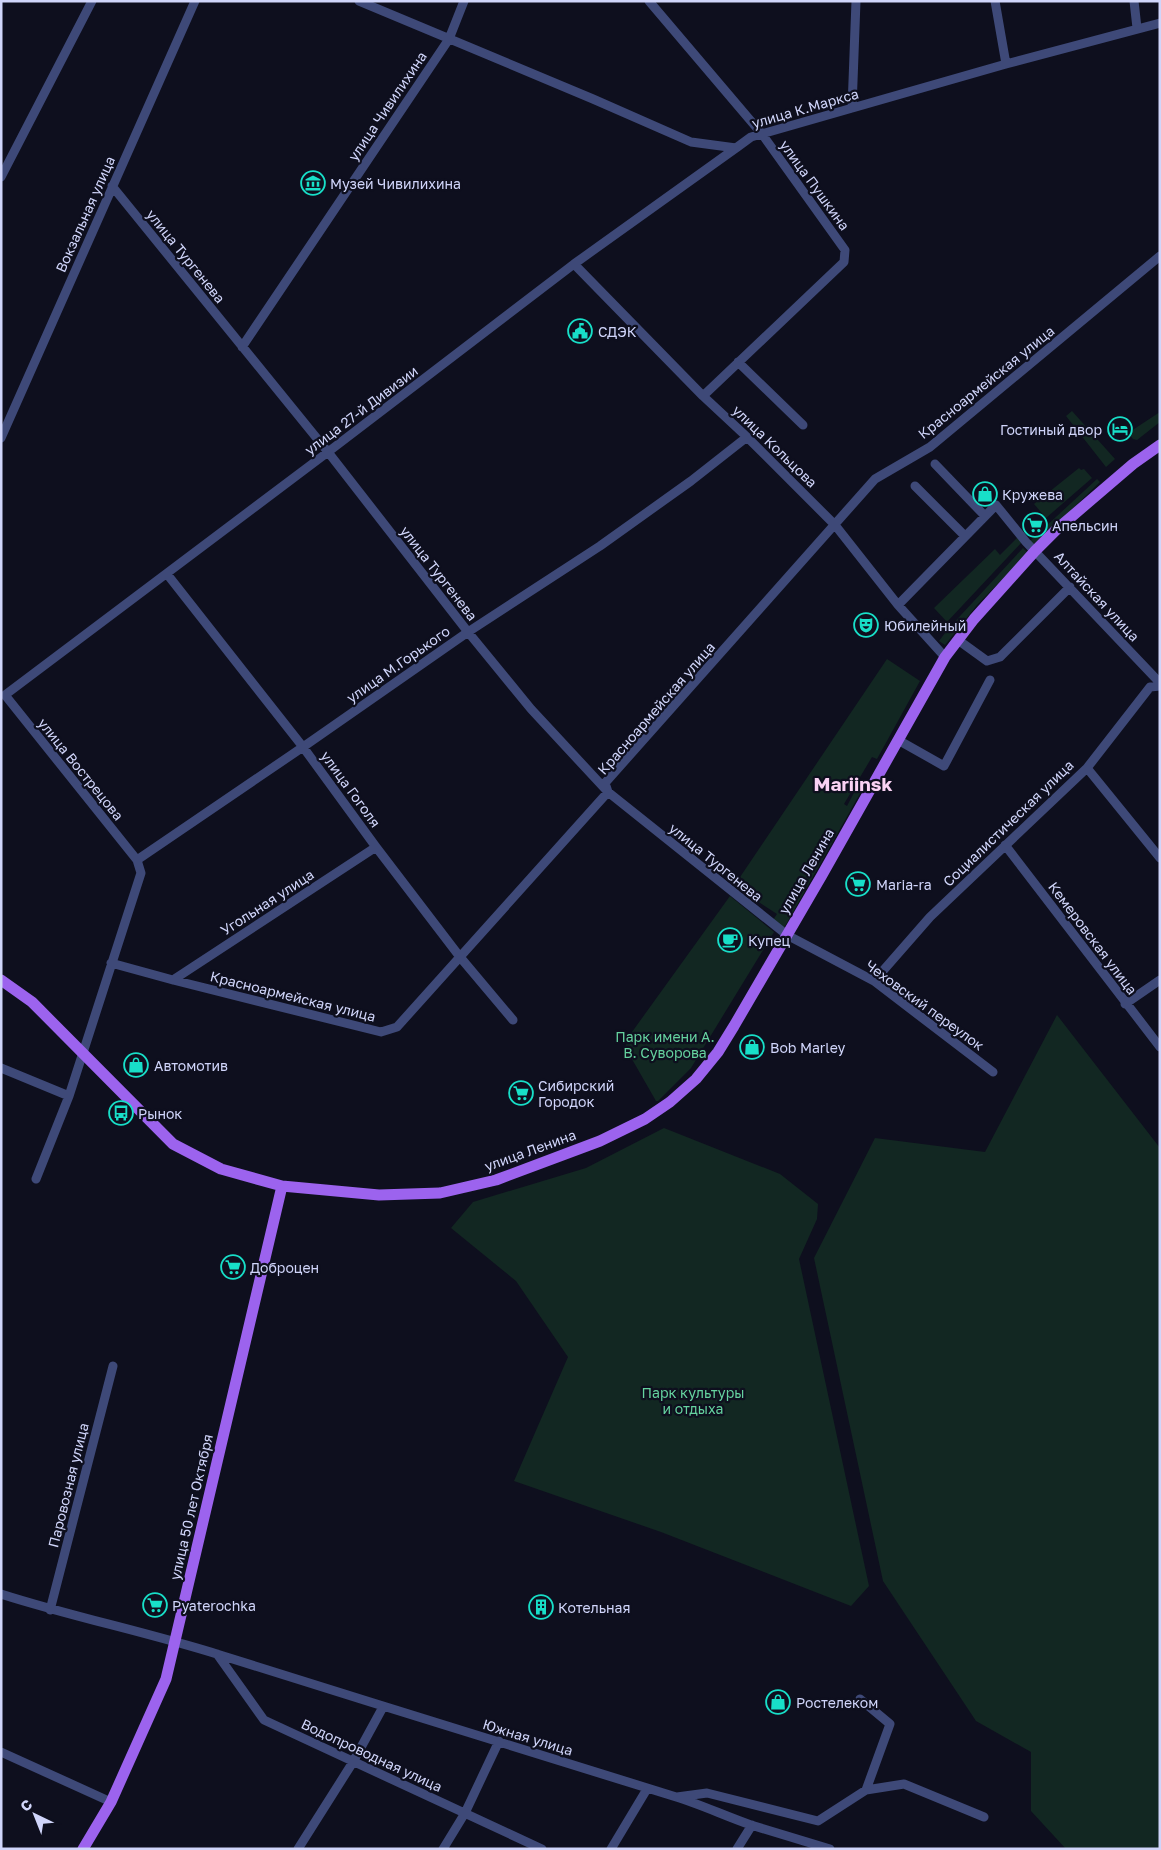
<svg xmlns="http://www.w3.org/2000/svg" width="1161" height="1850" viewBox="0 0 1161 1850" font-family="'Golos Text',sans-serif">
  <rect width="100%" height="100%" fill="#0e0f1e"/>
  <path fill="#122722" d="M 1072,411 L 1115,459 L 1106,467 L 1066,416 Z
    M 1160,412 L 1160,422 L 1137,440 L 1133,439 L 1128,433 Z
    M 1079,468 L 1081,470 L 1084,469 L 1092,478 L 1046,518 L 1034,504 Z
    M 1097,479 L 1100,482 L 1035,545 L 1030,541 Z
    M 1018,537 L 1022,542 L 947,622 L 934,608 L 995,549 L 1000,555 Z
    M 1023,548 L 1028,553 L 977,605 L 945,645 L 939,641 L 948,629 Z
    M 887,659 L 920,681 L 877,759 L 872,757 L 844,804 L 847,806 L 857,787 L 862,790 L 784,928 L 773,920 L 777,914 L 734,886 Z
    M 730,896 L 774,932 L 691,1068 L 658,1101 L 656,1101 L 625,1047 L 632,1032 Z
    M 1057,1015 L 1160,1148 L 1160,1849 L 1066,1849 L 1031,1811 L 1031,1752 L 976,1721 L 883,1581 L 814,1258 L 875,1138 L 985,1152 Z
    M 664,1128 L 780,1174 L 818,1204 L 817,1219 L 799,1259 L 869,1586 L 851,1606 L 661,1532 L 514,1481 L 568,1357 L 516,1281 L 451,1228 L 473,1202 L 586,1168 Z"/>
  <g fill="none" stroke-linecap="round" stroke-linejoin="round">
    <path stroke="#3e4978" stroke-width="9" d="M 359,1 L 593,99 L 691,142 L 736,148 L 751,137 L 1006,64 L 1160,23
      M 649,1 L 762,134 L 845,250 L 844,262 L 703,396
      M 995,1 L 1006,64
      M 1134,1 L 1137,28
      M 852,108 L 856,1
      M 1,177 L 92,1
      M 112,186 L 328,452 L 468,632 L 531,709 L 608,792 L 787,935 L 874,981 L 993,1072
      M 574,264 L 703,396 L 747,437 L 835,525 L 898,605 L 945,657
      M 242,347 L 449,39 L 464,1
      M 738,362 L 803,425
      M 1,438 L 195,1
      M 935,464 L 985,516
      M 915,486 L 965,536
      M 167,574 L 303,747 L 376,847 L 460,957 L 513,1020
      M 898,605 L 996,505 L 1026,542 L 1160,683
      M 958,640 L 987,661 L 1000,657 L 1070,587
      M 898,740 L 944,766 L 990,680
      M 1087,768 L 1160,858
      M 1005,845 L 1160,1047
      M 137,860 L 303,747 L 468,632 L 600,546 L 691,481 L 747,437
      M 111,963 L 173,980 L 381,1032 L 397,1027 L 608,792 L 605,783 L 875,479 L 930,447 L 1160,256
      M 173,980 L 376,847
      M 874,981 L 930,917 L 1087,768 L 1150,687 L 1160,686
      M 1125,1004 L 1160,980
      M 1,1068 L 69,1096
      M 36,1179 L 69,1096 L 141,873 L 137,860 L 5,695 L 328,452 L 574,264 L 736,148
      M 1,1594 C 73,1617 147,1632 220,1655 C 371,1702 522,1750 673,1796 C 700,1804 725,1816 751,1825 C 777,1833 804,1841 830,1849
      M 50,1610 L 113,1366
      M 217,1654 L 264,1720 L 542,1849
      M 860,1699 L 890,1724 L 866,1790
      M 1,1752 L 111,1802
      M 677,1797 L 707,1793 L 818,1821 L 866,1790 L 904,1784 L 984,1817
      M 298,1849 L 353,1762 L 383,1707
      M 443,1849 L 465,1813 L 499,1741
      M 611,1849 L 647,1789
      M 737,1849 L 752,1825"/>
    <path stroke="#9c63ee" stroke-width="11" d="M 1,980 L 32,1002 L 173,1144 L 221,1169 L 282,1186 L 379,1195 L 440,1193 L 496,1180 L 600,1141 L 645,1119 L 670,1102 L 696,1079 L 718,1052 L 734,1026 L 822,875 L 945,657 L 974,619 L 1035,551 L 1056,530 L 1133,464 L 1160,445
      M 83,1849 L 111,1802 L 166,1679 L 282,1186"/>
  </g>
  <defs>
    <g id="museum-ring" transform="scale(1.25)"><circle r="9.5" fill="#0e0f1e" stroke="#18dfc8" stroke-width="1.5"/><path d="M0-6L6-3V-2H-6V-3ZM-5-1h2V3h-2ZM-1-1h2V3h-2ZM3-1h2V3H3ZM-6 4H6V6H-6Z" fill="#18dfc8"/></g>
    <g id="civic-ring" transform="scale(1.25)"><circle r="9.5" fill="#0e0f1e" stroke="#18dfc8" stroke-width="1.5"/><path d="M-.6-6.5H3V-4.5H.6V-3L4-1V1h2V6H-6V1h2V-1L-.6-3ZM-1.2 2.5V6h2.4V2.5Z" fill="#18dfc8"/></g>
    <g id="hotel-ring" transform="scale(1.25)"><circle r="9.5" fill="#0e0f1e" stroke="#18dfc8" stroke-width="1.5"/><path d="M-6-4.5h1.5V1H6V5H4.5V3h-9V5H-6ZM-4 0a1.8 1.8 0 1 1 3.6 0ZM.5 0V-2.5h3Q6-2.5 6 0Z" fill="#18dfc8"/></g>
    <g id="shop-ring" transform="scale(1.25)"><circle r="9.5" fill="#0e0f1e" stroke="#18dfc8" stroke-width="1.5"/><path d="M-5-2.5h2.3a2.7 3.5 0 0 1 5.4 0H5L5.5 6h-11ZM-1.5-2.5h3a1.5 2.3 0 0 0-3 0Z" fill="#18dfc8"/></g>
    <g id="supermarket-ring" transform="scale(1.25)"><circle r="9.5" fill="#0e0f1e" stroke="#18dfc8" stroke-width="1.5"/><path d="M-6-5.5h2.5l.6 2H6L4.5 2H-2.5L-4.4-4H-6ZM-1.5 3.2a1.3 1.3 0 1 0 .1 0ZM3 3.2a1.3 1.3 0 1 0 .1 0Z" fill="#18dfc8"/></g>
    <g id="theatre-ring" transform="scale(1.25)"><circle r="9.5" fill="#0e0f1e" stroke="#18dfc8" stroke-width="1.5"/><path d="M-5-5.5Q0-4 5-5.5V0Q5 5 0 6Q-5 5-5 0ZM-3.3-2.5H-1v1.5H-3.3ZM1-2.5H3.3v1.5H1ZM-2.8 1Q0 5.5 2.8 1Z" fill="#18dfc8"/></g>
    <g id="cafe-ring" transform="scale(1.25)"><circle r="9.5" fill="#0e0f1e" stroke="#18dfc8" stroke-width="1.5"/><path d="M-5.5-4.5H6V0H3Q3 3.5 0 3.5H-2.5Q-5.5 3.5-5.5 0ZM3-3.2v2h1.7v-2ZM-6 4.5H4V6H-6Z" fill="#18dfc8"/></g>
    <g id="bus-ring" transform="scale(1.25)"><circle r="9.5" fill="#0e0f1e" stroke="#18dfc8" stroke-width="1.5"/><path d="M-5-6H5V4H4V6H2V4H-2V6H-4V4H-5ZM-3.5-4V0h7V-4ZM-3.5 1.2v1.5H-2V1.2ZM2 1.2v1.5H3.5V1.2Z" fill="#18dfc8"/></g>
    <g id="building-ring" transform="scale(1.25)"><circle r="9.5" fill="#0e0f1e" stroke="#18dfc8" stroke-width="1.5"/><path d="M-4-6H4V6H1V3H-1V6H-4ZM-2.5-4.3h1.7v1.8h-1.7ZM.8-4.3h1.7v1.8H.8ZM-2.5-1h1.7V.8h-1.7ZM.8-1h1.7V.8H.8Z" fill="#18dfc8"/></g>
  </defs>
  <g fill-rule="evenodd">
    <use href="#museum-ring" x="313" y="183"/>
    <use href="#civic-ring" x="580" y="331"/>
    <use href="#hotel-ring" x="1120" y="429"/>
    <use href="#shop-ring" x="985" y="494"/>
    <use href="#supermarket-ring" x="1035" y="525"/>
    <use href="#theatre-ring" x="866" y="625"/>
    <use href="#supermarket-ring" x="858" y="884"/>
    <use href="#cafe-ring" x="730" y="940"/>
    <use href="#shop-ring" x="752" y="1047"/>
    <use href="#shop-ring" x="136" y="1065"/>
    <use href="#supermarket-ring" x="521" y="1093"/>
    <use href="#bus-ring" x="121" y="1113"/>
    <use href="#supermarket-ring" x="233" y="1267"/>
    <use href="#supermarket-ring" x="155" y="1605"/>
    <use href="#building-ring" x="541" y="1607"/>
    <use href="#shop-ring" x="778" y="1702"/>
  </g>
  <g text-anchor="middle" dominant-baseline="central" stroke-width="4.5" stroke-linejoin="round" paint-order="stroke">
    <g font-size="14" fill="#d0d5fa" stroke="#0e0f1e">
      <text transform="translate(387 106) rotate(-56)">улица Чивилихина</text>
      <text transform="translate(805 108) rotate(-16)">улица К.Маркса</text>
      <text transform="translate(815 185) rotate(54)">улица Пушкина</text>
      <text transform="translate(85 214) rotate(-66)">Вокзальная улица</text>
      <text transform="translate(186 256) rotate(51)">улица Тургенева</text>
      <text transform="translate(986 382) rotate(-39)">Красноармейская улица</text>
      <text transform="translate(361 410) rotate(-37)">улица 27-й Дивизии</text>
      <text transform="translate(775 446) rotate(44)">улица Кольцова</text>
      <text transform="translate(439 573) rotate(52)">улица Тургенева</text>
      <text transform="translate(1097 596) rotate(47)">Алтайская улица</text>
      <text transform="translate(398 664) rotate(-35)">улица М.Горького</text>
      <text transform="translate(656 708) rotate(-49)">Красноармейская улица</text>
      <text transform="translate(81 769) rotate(51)">улица Вострецова</text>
      <text transform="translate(351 789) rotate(54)">улица Гоголя</text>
      <text transform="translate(1008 823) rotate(-44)">Социалистическая улица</text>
      <text transform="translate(716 862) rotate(39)">улица Тургенева</text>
      <text transform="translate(806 871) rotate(-60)">улица Ленина</text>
      <text transform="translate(267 902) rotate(-33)">Угольная улица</text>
      <text transform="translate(1093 938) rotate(53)">Кемеровская улица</text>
      <text transform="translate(293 996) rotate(14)">Красноармейская улица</text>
      <text transform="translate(925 1005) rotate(36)">Чеховский переулок</text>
      <text transform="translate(530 1150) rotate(-20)">улица Ленина</text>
      <text transform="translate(68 1485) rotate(-76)">Паровозная улица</text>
      <text transform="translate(191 1507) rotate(-77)">улица 50 лет Октября</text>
      <text transform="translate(528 1737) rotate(17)">Южная улица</text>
      <text transform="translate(372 1755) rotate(25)">Водопроводная улица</text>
    </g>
    <g font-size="14" fill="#d0d5fa" stroke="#0e0f1e" text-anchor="start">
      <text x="330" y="183">Музей Чивилихина</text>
      <text x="598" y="331">СДЭК</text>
      <text x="1102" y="429" text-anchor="end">Гостиный двор</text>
      <text x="1002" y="494">Кружева</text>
      <text x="1052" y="525">Апельсин</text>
      <text x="884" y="625">Юбилейный</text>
      <text x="876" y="884">Maria-ra</text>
      <text x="748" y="940">Купец</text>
      <text x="770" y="1047">Bob Marley</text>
      <text x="154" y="1065">Автомотив</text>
      <text x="538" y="1085">Сибирский<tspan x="538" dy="16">Городок</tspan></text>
      <text x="138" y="1113">Рынок</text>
      <text x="250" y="1267">Доброцен</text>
      <text x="172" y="1605">Pyaterochka</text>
      <text x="558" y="1607">Котельная</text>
      <text x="796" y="1702">Ростелеком</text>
    </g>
    <g font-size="14" fill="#65d29f" stroke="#0e0f1e">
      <text x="665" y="1036">Парк имени А.<tspan x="665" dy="16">В. Суворова</tspan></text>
      <text x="693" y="1392">Парк культуры<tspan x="693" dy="16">и отдыха</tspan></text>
    </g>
    <g font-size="19" font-weight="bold" fill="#fad2f4" stroke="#0e0f1e">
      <text x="853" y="783">Mariinsk</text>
    </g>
  </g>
  <rect width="1161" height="1850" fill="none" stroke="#d0d5fa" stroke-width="5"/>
  <g transform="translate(35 1815) rotate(317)" stroke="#0e0f1e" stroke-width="4" paint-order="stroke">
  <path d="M0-4L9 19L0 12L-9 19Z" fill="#d0d5fa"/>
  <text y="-8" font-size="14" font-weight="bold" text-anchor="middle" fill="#d0d5fa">С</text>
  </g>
</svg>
